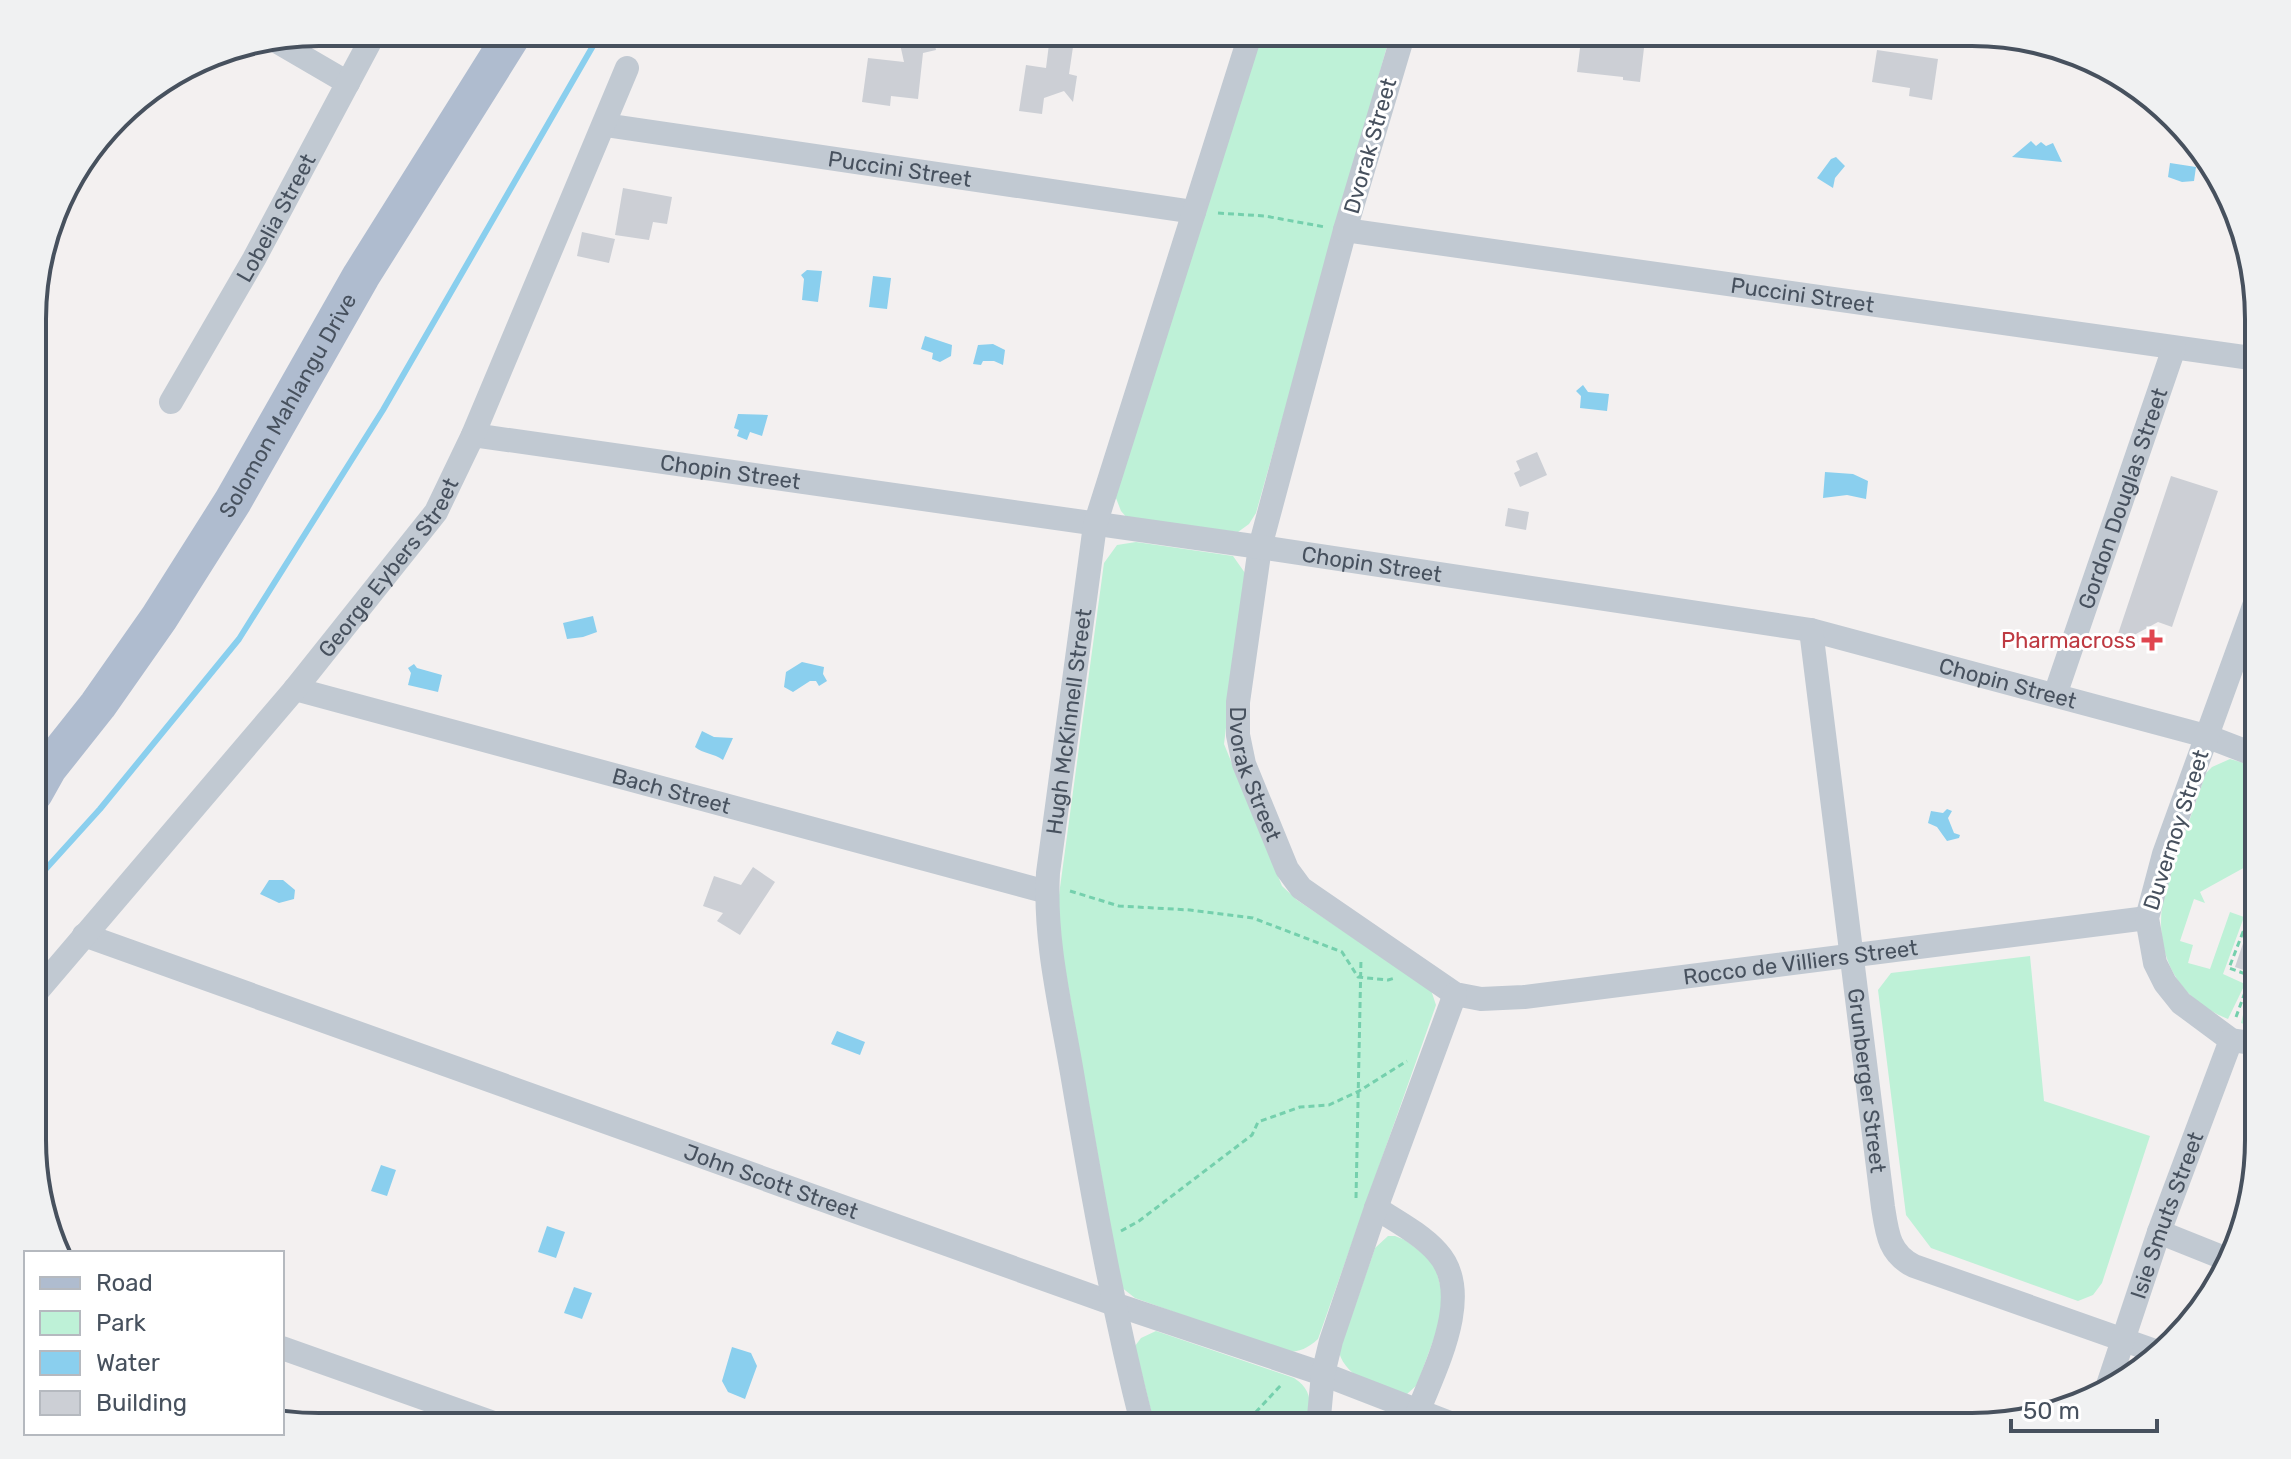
<svg xmlns="http://www.w3.org/2000/svg" width="2291" height="1459" viewBox="0 0 2291 1459" font-family="Rubik,sans-serif">
  <rect width="100%" height="100%" fill="#f3f0f0"/>
  <path fill="#bef1d7" d="M 1262,32 L 1391,32 L 1256,513 L 1249,524 L 1238,532 L 1128,519 L 1121,511 L 1114,493 Z
    M 1136,542 L 1233,556 L 1245,573 L 1224,744 L 1282,886 L 1297,900 L 1431,990 L 1436,1005 L 1318,1339 C 1308,1348 1300,1352 1286,1352 L 1135,1298 L 1121,1287 L 1056,917 L 1104,563 L 1117,545 Z
    M 2230,759 L 2258,767 L 2258,860 L 2200,892 L 2205,903 L 2194,899 L 2180,941 L 2193,945 L 2188,963 L 2210,969 L 2230,912 L 2244,917 L 2223,974 L 2245,984 L 2228,1019 C 2173,997 2150,946 2166,887 L 2206,773 L 2212,767 Z
    M 2030,956 L 2044,1101 L 2150,1136 L 2102,1283 L 2093,1295 L 2078,1301 L 1931,1248 L 1906,1215 L 1878,990 L 1891,973 Z
    M 2250,986 L 2258,988 L 2258,1029 L 2241,1023 Z
    M 1388,1236 L 1395,1236 L 1405,1240 L 1434,1262 L 1441,1288 L 1442,1316 L 1417,1385 L 1407,1394 C 1382,1390 1346,1379 1339,1352 L 1375,1248 Z
    M 1156,1331 L 1294,1378 C 1314,1391 1310,1405 1309,1427 L 1155,1427 L 1135,1346 L 1141,1338 Z"/>
  <path fill="#8acfee" d="M 2031,141 L 2036,146 L 2041,142 L 2046,146 L 2053,143 L 2062,162 L 2012,157 Z
    M 1836,157 L 1845,166 L 1835,178 L 1833,188 L 1817,178 L 1831,159 Z
    M 2170,163 L 2196,167 L 2194,181 L 2182,182 L 2168,177 Z
    M 807,270 L 822,271 L 818,302 L 802,300 L 804,279 L 801,275 Z
    M 873,276 L 891,278 L 887,309 L 869,307 Z
    M 925,336 L 952,345 L 951,356 L 940,362 L 932,359 L 933,353 L 921,349 Z
    M 993,344 L 1005,350 L 1003,365 L 994,361 L 983,361 L 981,365 L 973,364 L 978,345 Z
    M 1583,385 L 1588,392 L 1609,394 L 1607,411 L 1580,408 L 1581,396 L 1576,391 Z
    M 738,414 L 768,415 L 762,436 L 750,432 L 747,440 L 737,436 L 739,430 L 734,428 Z
    M 1825,472 L 1853,474 L 1868,481 L 1866,499 L 1847,495 L 1823,498 Z
    M 593,616 L 597,632 L 583,637 L 567,639 L 563,623 Z
    M 802,662 L 824,667 L 823,674 L 827,681 L 819,686 L 816,681 L 810,681 L 793,692 L 784,687 L 786,672 Z
    M 414,664 L 417,668 L 442,675 L 438,692 L 408,685 L 411,673 L 408,668 Z
    M 702,731 L 714,737 L 733,738 L 723,760 C 714,753 703,754 695,747 Z
    M 1947,809 L 1952,811 L 1948,818 L 1954,833 L 1960,835 L 1959,838 L 1947,841 L 1937,827 L 1928,823 L 1931,811 L 1943,813 Z
    M 269,880 L 283,880 L 295,890 L 294,899 L 279,903 L 260,894 Z
    M 837,1031 L 865,1042 L 860,1055 L 831,1044 Z
    M 381,1165 L 396,1170 L 387,1196 L 371,1191 Z
    M 547,1226 L 565,1232 L 556,1258 L 538,1252 Z
    M 574,1287 L 592,1293 L 582,1319 L 564,1313 Z
    M 732,1347 L 751,1353 L 757,1366 L 745,1399 L 728,1392 L 722,1381 Z"/>
  <g fill="none" stroke-linecap="round" stroke-linejoin="round">
    <path stroke="#8acfee" stroke-width="6" d="M 34,882 L 100,809 L 239,639 L 383,410 L 601,32"/>
  </g>
  <path fill="#cccfd5" d="M 912,32 L 932,32 L 936,50 L 923,53 L 918,99 L 891,96 L 890,106 L 862,102 L 868,58 L 904,62 L 898,35 Z
    M 1582,32 L 1630,32 L 1628,46 L 1644,48 L 1640,82 L 1623,80 L 1623,77 L 1577,72 Z
    M 1049,44 L 1073,47 L 1069,74 L 1077,76 L 1073,102 L 1064,91 L 1044,98 L 1042,114 L 1019,111 L 1026,65 L 1046,68 Z
    M 1877,50 L 1938,59 L 1932,100 L 1909,96 L 1910,88 L 1872,82 Z
    M 623,188 L 672,197 L 667,224 L 653,222 L 649,240 L 615,235 Z
    M 582,232 L 615,239 L 609,263 L 577,256 Z
    M 1537,452 L 1547,475 L 1520,487 L 1514,473 L 1520,470 L 1516,461 Z
    M 2171,476 L 2218,491 L 2172,627 L 2158,622 L 2114,646 Z
    M 1508,508 L 1529,512 L 1526,530 L 1505,526 Z
    M 753,867 L 775,882 L 740,935 L 717,921 L 723,913 L 703,906 L 714,876 L 741,885 Z
    M 2256,905 L 2258,906 L 2258,975 L 2235,967 Z"/>
  <g fill="none" stroke-linecap="round" stroke-linejoin="round">
    <path stroke="#75d0ad" stroke-width="3" stroke-dasharray="6 4" stroke-linecap="butt" d="M 1218,213 L 1265,216 L 1325,227
      M 1070,891 L 1119,906 L 1190,910 L 1253,918 L 1342,952 L 1358,977 L 1388,980 L 1395,978
      M 2247,892 L 2258,913
      M 2255,925 L 2258,923
      M 2251,976 L 2258,978
      M 2236,1017 L 2251,976 L 2229,968 L 2243,932 L 2248,929
      M 1356,1198 L 1361,958
      M 1121,1231 L 1139,1221 L 1252,1135 L 1258,1122 L 1300,1107 L 1329,1105 L 1359,1091 L 1407,1061
      M 1242,1427 L 1282,1384"/>
    <g stroke="#c1c9d2" stroke-width="24">
      <path id="s1" d="M 1404,32 L 1345,230 L 1260,547 L 1238,702 L 1238,735 L 1244,764 L 1287,869 L 1301,888 L 1311,895 L 1455,994 L 1481,999 L 1524,997 L 2147,918"/>
      <path d="M 276,41 L 348,83"/>
      <path id="s2" d="M 605,125 L 1194,212"/>
      <path id="s3" d="M 1345,230 L 2258,359"/>
      <path id="s4" d="M 171,402 L 254,259 L 375,32"/>
      <path id="s5" d="M 473,435 L 1260,547 L 1811,630 L 2206,736 L 2258,756"/>
      <path d="M 2258,595 L 2164,854 L 2147,918 L 2155,963 L 2165,983 L 2181,1003 L 2231,1040 L 2258,1044"/>
      <path id="s6" d="M 1811,630 L 1883,1207 C 1887,1233 1889,1254 1914,1266 L 2155,1351"/>
      <path id="s7" d="M 295,689 L 1047,892"/>
      <path id="s8" d="M 2055,695 L 2174,348"/>
      <path id="s9" d="M 84,935 L 1114,1304 L 1323,1374 L 1460,1427"/>
      <path id="s10" d="M 34,995 L 295,689 L 436,512 L 473,435 L 627,68"/>
      <path d="M 1376,1208 C 1396,1221 1421,1234 1437,1252 C 1475,1293 1435,1368 1418,1412"/>
      <path d="M 2159,1232 L 2224,1258"/>
      <path d="M 282,1348 L 505,1427"/>
      <path id="s11" d="M 2106,1391 L 2159,1232 L 2231,1040"/>
      <path id="s12" d="M 1143,1427 C 1113,1310 1092,1192 1072,1073 C 1061,1008 1044,940 1048,873 L 1095,525 L 1251,32"/>
      <path d="M 1318,1427 L 1323,1374 L 1331,1341 L 1376,1208 L 1455,994"/>
    </g>
    <path stroke="#afbccf" stroke-width="38" id="s13" d="M 34,793 L 48,768 L 98,705 L 159,618 L 233,501 L 361,276 L 514,32"/>
  </g>
  <path fill="#e0444e" stroke="#fff" stroke-width="3" d="M2148 628h8v8h8v8h-8v8h-8v-8h-8v-8h8z"/>
  <g text-anchor="middle" dominant-baseline="central" stroke-width="6" stroke-linejoin="round" paint-order="stroke">
    <g font-size="22" fill="#47515e" stroke="#fff">
      <text transform="translate(1370 146) rotate(-74)">Dvorak Street</text>
      <text stroke="none"><textPath href="#s2" startOffset="298">Puccini Street</textPath></text>
      <text stroke="none"><textPath href="#s4" startOffset="212">Lobelia Street</textPath></text>
      <text stroke="none"><textPath href="#s3" startOffset="462">Puccini Street</textPath></text>
      <text stroke="none"><textPath href="#s13" startOffset="464">Solomon Mahlangu Drive</textPath></text>
      <text stroke="none"><textPath href="#s5" startOffset="260">Chopin Street</textPath></text>
      <text stroke="none"><textPath href="#s8" startOffset="208">Gordon Douglas Street</textPath></text>
      <text stroke="none"><textPath href="#s5" startOffset="908">Chopin Street</textPath></text>
      <text stroke="none"><textPath href="#s10" startOffset="556">George Eybers Street</textPath></text>
      <text stroke="none"><textPath href="#s5" startOffset="1556">Chopin Street</textPath></text>
      <text stroke="none"><textPath href="#s12" startOffset="716">Hugh McKinnell Street</textPath></text>
      <text stroke="none"><textPath href="#s1" startOffset="766">Dvorak Street</textPath></text>
      <text stroke="none"><textPath href="#s7" startOffset="390">Bach Street</textPath></text>
      <text transform="translate(2176 830) rotate(-72)">Duvernoy Street</text>
      <text stroke="none"><textPath href="#s1" startOffset="1426">Rocco de Villiers Street</textPath></text>
      <text stroke="none"><textPath href="#s6" startOffset="454">Grunberger Street</textPath></text>
      <text stroke="none"><textPath href="#s9" startOffset="730">John Scott Street</textPath></text>
      <text stroke="none"><textPath href="#s11" startOffset="186">Isie Smuts Street</textPath></text>
    </g>
    <g font-size="22" fill="#be3a42" stroke="#fff" text-anchor="end">
      <text x="2136" y="640">Pharmacross</text>
    </g>
  </g>
  <path d="M0 0H2291V1459H0ZM319 46H1972A273 273 0 0 1 2245 319V1140A273 273 0 0 1 1972 1413H319A273 273 0 0 1 46 1140V319A273 273 0 0 1 319 46Z" fill="#f0f1f2" fill-rule="evenodd"/>
  <path fill="none" stroke="#47515e" stroke-width="4" d="M319 46H1972A273 273 0 0 1 2245 319V1140A273 273 0 0 1 1972 1413H319A273 273 0 0 1 46 1140V319A273 273 0 0 1 319 46Z"/>
  <rect x="24" y="1251" width="260" height="184" fill="#ffffff" stroke="#b5b9bf" stroke-width="2"/>
  <rect x="40" y="1277" width="40" height="12" fill="#afbccf" stroke="#b5b9bf" stroke-width="2"/>
  <text x="96" y="1291" font-size="24" fill="#47515e">Road</text>
  <rect x="40" y="1311" width="40" height="24" fill="#bef1d7" stroke="#b5b9bf" stroke-width="2"/>
  <text x="96" y="1331" font-size="24" fill="#47515e">Park</text>
  <rect x="40" y="1351" width="40" height="24" fill="#8acfee" stroke="#b5b9bf" stroke-width="2"/>
  <text x="96" y="1371" font-size="24" fill="#47515e">Water</text>
  <rect x="40" y="1391" width="40" height="24" fill="#cccfd5" stroke="#b5b9bf" stroke-width="2"/>
  <text x="96" y="1411" font-size="24" fill="#47515e">Building</text>
  <path d="M2011 1419v12h146v-12" fill="none" stroke="#47515e" stroke-width="4"/>
  <text x="2023" y="1419" font-size="24" fill="#47515e" stroke="#ffffff" stroke-width="6" paint-order="stroke">50 m</text>
</svg>
